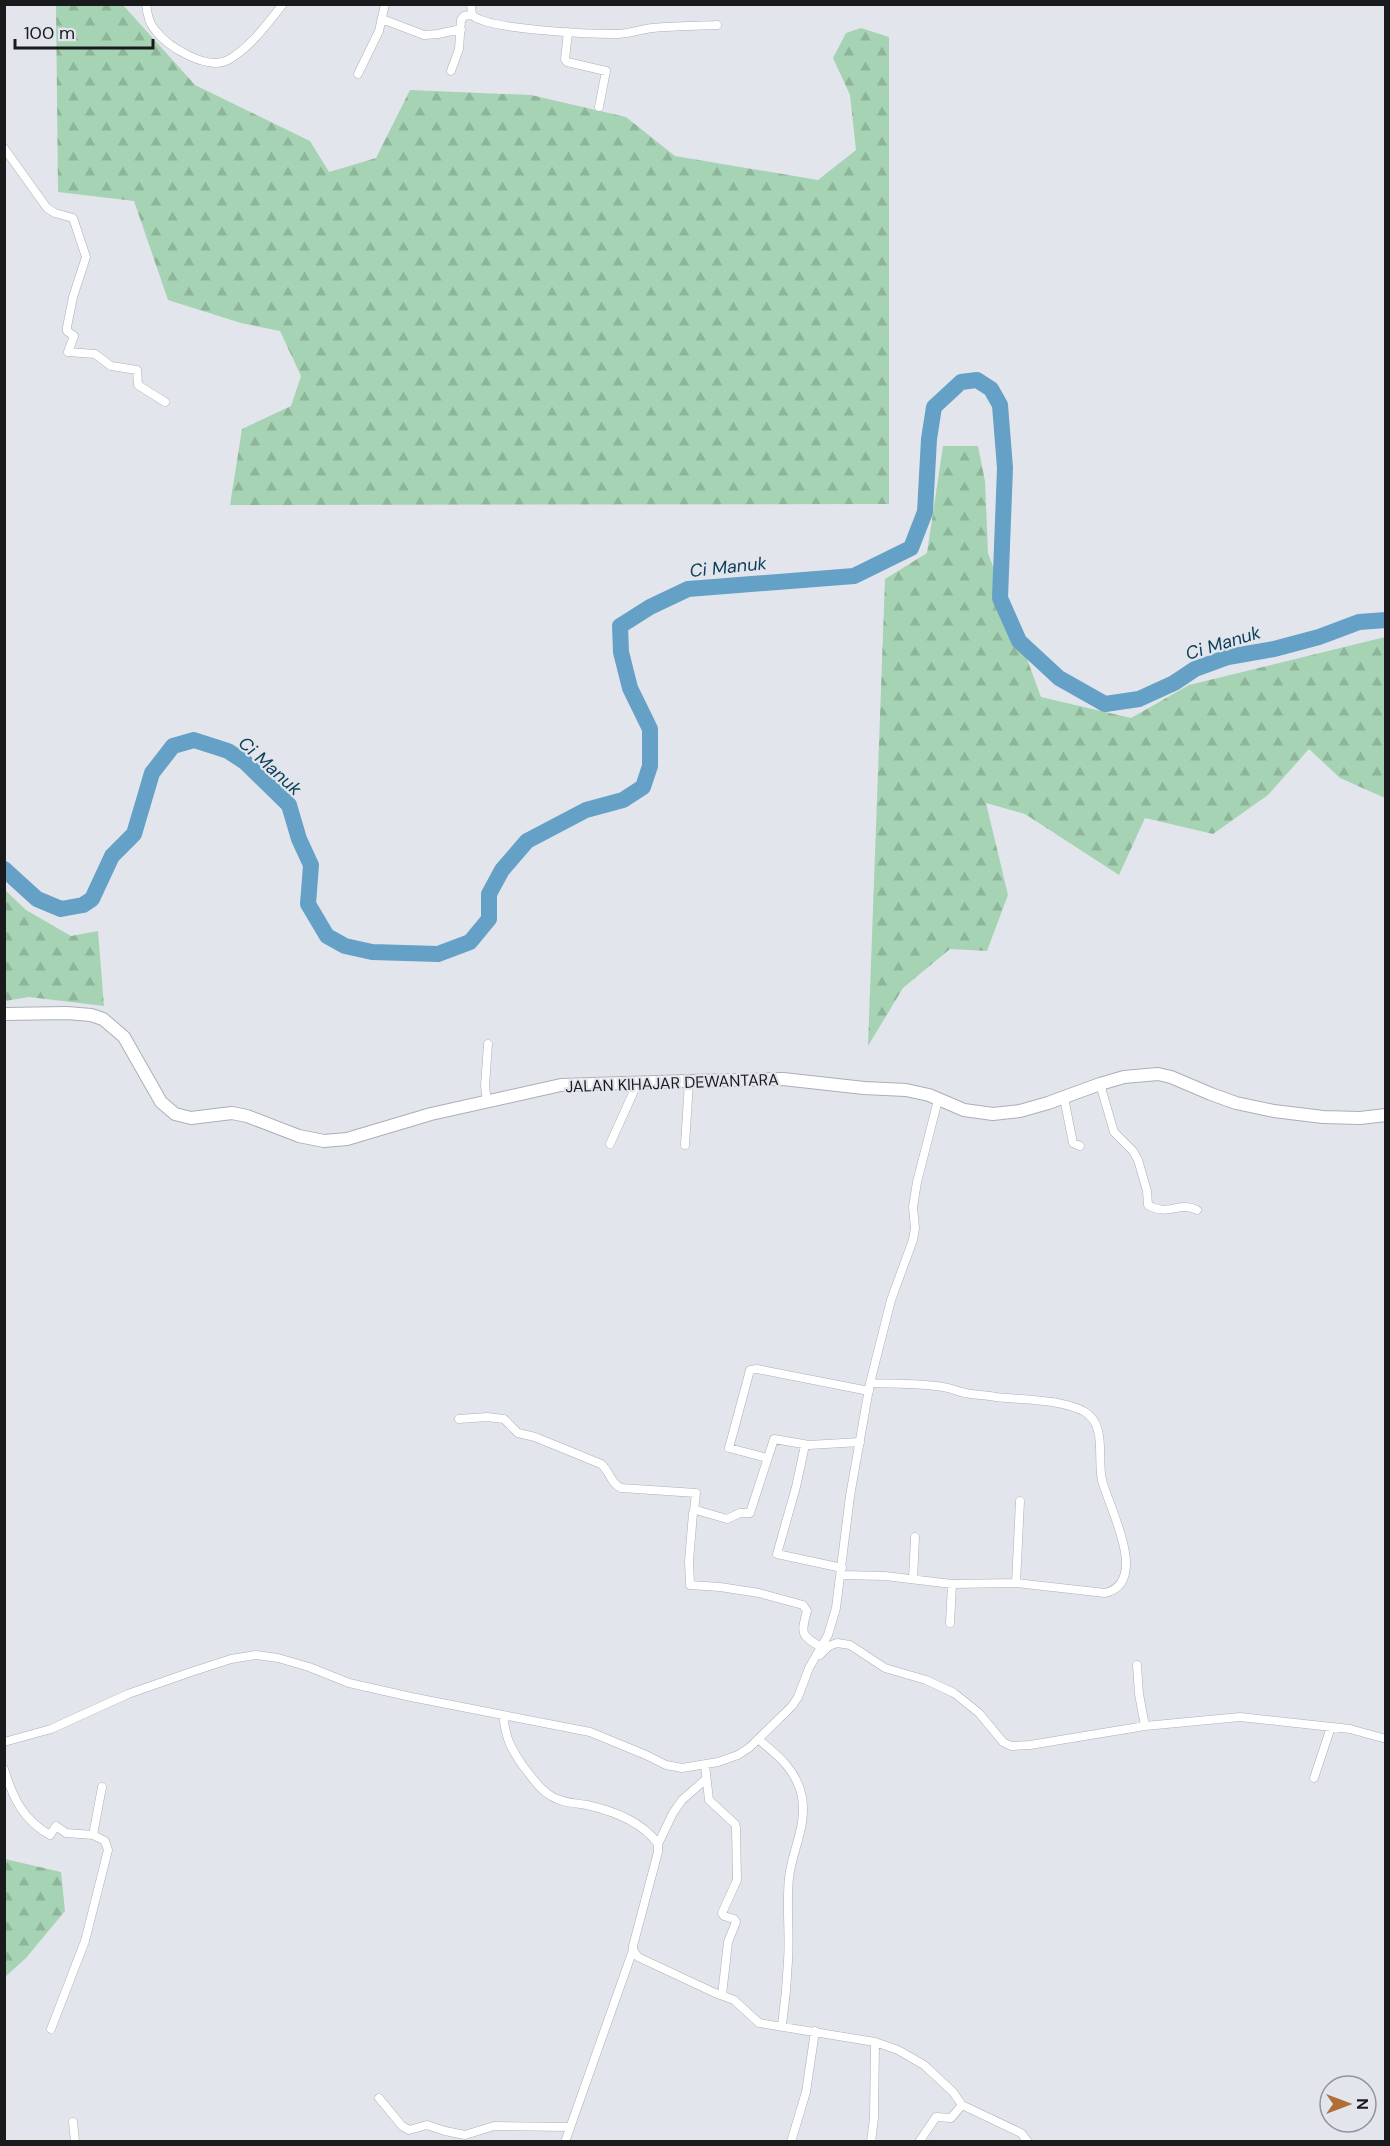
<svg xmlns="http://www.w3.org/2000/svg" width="1390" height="2146" viewBox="0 0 1390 2146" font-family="'DM Sans',sans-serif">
  <defs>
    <pattern id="forest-firs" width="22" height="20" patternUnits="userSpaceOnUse" patternTransform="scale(1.5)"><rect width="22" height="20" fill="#a6d3b3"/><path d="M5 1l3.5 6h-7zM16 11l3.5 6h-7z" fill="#8eb599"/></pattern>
  </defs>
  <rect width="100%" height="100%" fill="#e2e6ec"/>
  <path fill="url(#forest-firs)" d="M 56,5 L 123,5 L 195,85 L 310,141 L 329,172 L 376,158 L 410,90 L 531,95 L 626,117 L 675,156 L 818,180 L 856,150 L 850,95 L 833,58 L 846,33 L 861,28 L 889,37 L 889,504 L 230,505 L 242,429 L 291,406 L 301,376 L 280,331 L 241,323 L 168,300 L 134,201 L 58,192 Z
    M 943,446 L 978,446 L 985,481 L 988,553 L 1041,697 L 1131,718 L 1189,685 L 1385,637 L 1385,798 L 1340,778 L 1309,749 L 1268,795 L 1213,834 L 1145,818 L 1119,875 L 1025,814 L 986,803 L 1008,895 L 987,951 L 950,949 L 903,988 L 868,1046 L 885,579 L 927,553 Z
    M 5,890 L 26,910 L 71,936 L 98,931 L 104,1006 L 29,997 L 5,1001 Z
    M 5,1859 L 61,1872 L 65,1911 L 26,1958 L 5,1977 Z"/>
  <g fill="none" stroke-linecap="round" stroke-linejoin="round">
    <path stroke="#65a1c6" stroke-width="16" d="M 4,869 L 37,899 L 61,909 L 83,905 L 92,899 L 112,856 L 134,834 L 152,773 L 173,746 L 194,740 L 228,751 L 245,762 L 289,805 L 299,839 L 311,865 L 308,904 L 327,936 L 345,946 L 372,952 L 438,954 L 470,942 L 489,919 L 489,894 L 502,870 L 527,841 L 586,810 L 623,800 L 643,787 L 650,766 L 650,729 L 630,688 L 621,652 L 620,626 L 650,607 L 688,589 L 854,576 L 911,548 L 925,512 L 929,439 L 934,407 L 961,382 L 977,380 L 991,389 L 1000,405 L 1005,468 L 1000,598 L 1019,641 L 1059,678 L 1105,704 L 1139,699 L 1174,683 L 1195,669 L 1228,657 L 1274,649 L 1319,637 L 1359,622 L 1386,620"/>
    <g stroke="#abafb5" stroke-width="9">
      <path id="minor" d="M 146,4 C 147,14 149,23 155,30 C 168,47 207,71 228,60 C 250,48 267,24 283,4
        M 471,4 L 472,15 C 488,30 591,34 617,34 C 629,34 641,29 653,28 C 674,26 696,26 717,25
        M 382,19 L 424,35 L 438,34 L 461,29
        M 568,32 L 565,59 L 567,62 L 606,71 L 599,107
        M 451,71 L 459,49 L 461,20 L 464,16 L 472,15
        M 358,74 L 379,31 L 385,4
        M 4,148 L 47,208 L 55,213 L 73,218 L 86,257 L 73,297 L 67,327 L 67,331 L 74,336 L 68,352 L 95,354 L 111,366 L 137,370 L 138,385 L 165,402
        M 1100,1084 L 1114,1132 L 1133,1151 L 1138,1160 L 1147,1191 L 1148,1205 C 1168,1217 1179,1201 1197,1210
        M 1064,1098 L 1073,1143 L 1080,1146
        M 487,1101 L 485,1086 L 488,1044
        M 610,1144 L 638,1082
        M 685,1145 L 689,1081
        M 459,1419 L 487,1417 L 504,1419 L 518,1433 L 535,1437 L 601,1464 C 610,1471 610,1483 621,1488 L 696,1493 L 694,1511
        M 805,1445 L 796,1487 L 777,1554 L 842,1568
        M 767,1458 L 729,1448 L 750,1370 L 757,1369 L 869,1391
        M 841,1575 L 885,1576 L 952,1584 L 1016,1583 L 1105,1593 C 1151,1582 1108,1506 1102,1480 C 1097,1459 1107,1425 1085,1412 C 1062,1399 1023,1400 996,1397 C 986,1395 975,1395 965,1393 C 957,1391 950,1388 943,1387 C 919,1383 894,1384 870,1383
        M 913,1579 L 915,1537
        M 1016,1583 L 1020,1501
        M 950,1623 L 952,1584
        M 821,1647 C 800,1635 801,1633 807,1611 L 803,1605 L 759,1593 L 720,1587 L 690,1585 L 689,1561 L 693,1513 L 696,1510 L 727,1519 L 740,1513 L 750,1513 L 774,1439 L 809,1445 L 860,1442
        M 820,1655 L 829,1646 L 837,1643 L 850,1645 L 885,1668 L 926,1680 L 954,1693 L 979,1713 L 1003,1742 L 1011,1746 L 1030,1745 L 1145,1726 L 1240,1717 L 1350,1729 L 1386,1739
        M 1137,1665 L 1139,1694 L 1145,1726
        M 503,1715 C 506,1739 510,1747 523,1766 C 532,1777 539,1789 551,1796 C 562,1803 575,1803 587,1805 C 613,1811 642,1821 658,1844 L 658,1852 L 633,1946 L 633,1950 L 638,1957 L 715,1993 L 734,2000 L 759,2023 L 875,2042 L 898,2050 L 924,2065 L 953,2092 L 962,2105 L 1021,2133 L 1028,2142
        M 759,1740 C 779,1756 797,1771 802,1797 C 807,1827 792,1850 789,1878 C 786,1906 790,1934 788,1961 C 787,1983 785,2004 782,2025
        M 4,1742 L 51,1729 L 128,1694 L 191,1672 L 231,1659 L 256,1655 L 278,1658 L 309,1667 L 349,1683 L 411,1697 L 590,1732 L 646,1755 L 666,1765 L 682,1768 L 718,1762 L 738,1755 L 750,1747 L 792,1706 L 798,1697 L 809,1668 L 828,1635 L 836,1608 L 850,1496 L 870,1383 L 891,1300 L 913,1240 L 915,1228 L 913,1207 L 917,1182 L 938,1100
        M 705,1765 L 709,1800 L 735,1824 L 736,1828 L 737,1880 L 722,1913 L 724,1916 L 734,1919 L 736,1922 L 728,1942 L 722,1995
        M 4,1769 C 13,1798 23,1820 50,1835 L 56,1826 L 66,1833 L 93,1835 L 102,1787
        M 1314,1778 L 1331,1727
        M 658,1844 L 673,1813 L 682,1800 L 706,1779
        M 51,2029 L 85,1941 L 108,1850 L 105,1841 L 93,1835
        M 379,2098 L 402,2126 L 409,2130 L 427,2125 L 445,2131 L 465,2135 L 494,2126 L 570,2127
        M 73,2122 L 75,2142
        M 565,2142 L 633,1950
        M 791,2142 L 806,2092 L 815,2031
        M 871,2142 L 874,2118 L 875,2042
        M 919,2142 L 936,2117 L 951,2118 L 962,2105"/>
    </g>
    <g stroke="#abafb5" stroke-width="14">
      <path id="primary" d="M 4,1014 L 67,1013 L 91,1015 L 103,1019 L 124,1037 L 161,1102 L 175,1114 L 191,1118 L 232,1113 L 247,1116 L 299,1136 L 324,1141 L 347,1139 L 431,1114 L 561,1085 L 689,1081 L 783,1079 L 864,1088 L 906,1090 L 929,1095 L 964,1110 L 993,1114 L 1020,1111 L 1048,1103 L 1100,1084 L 1124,1077 L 1158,1074 L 1171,1077 L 1211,1094 L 1236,1103 L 1274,1111 L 1323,1117 L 1360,1118 L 1386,1115"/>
    </g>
    <use href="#minor" stroke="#fff" stroke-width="8"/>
    <use href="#primary" stroke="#fff" stroke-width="12"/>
  </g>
  <g text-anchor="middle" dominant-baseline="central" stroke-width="4.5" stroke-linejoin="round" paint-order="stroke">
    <g font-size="16" fill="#191a1c" stroke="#e2e6ec">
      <text transform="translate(672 1083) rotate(-2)">JALAN KIHAJAR DEWANTARA</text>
    </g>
    <g font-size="18" font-style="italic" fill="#0e405a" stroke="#e2e6ec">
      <text transform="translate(728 567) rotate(-6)">Ci Manuk</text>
      <text transform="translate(1223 643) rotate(-17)">Ci Manuk</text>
      <text transform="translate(270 766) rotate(42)">Ci Manuk</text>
    </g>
  </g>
  <rect width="1390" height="2146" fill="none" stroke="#191a1c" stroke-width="12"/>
  <g transform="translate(1348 2104) rotate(90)"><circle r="28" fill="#e2e6ec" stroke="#929499" stroke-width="1.5"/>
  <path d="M0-4.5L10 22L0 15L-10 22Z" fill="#af6f37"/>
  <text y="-9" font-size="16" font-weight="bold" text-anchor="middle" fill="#191a1c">N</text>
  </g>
  <path d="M15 39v9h138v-9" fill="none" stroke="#191a1c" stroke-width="3"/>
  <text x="24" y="39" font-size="18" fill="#191a1c" stroke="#e2e6ec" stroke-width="4.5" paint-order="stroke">100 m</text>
</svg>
